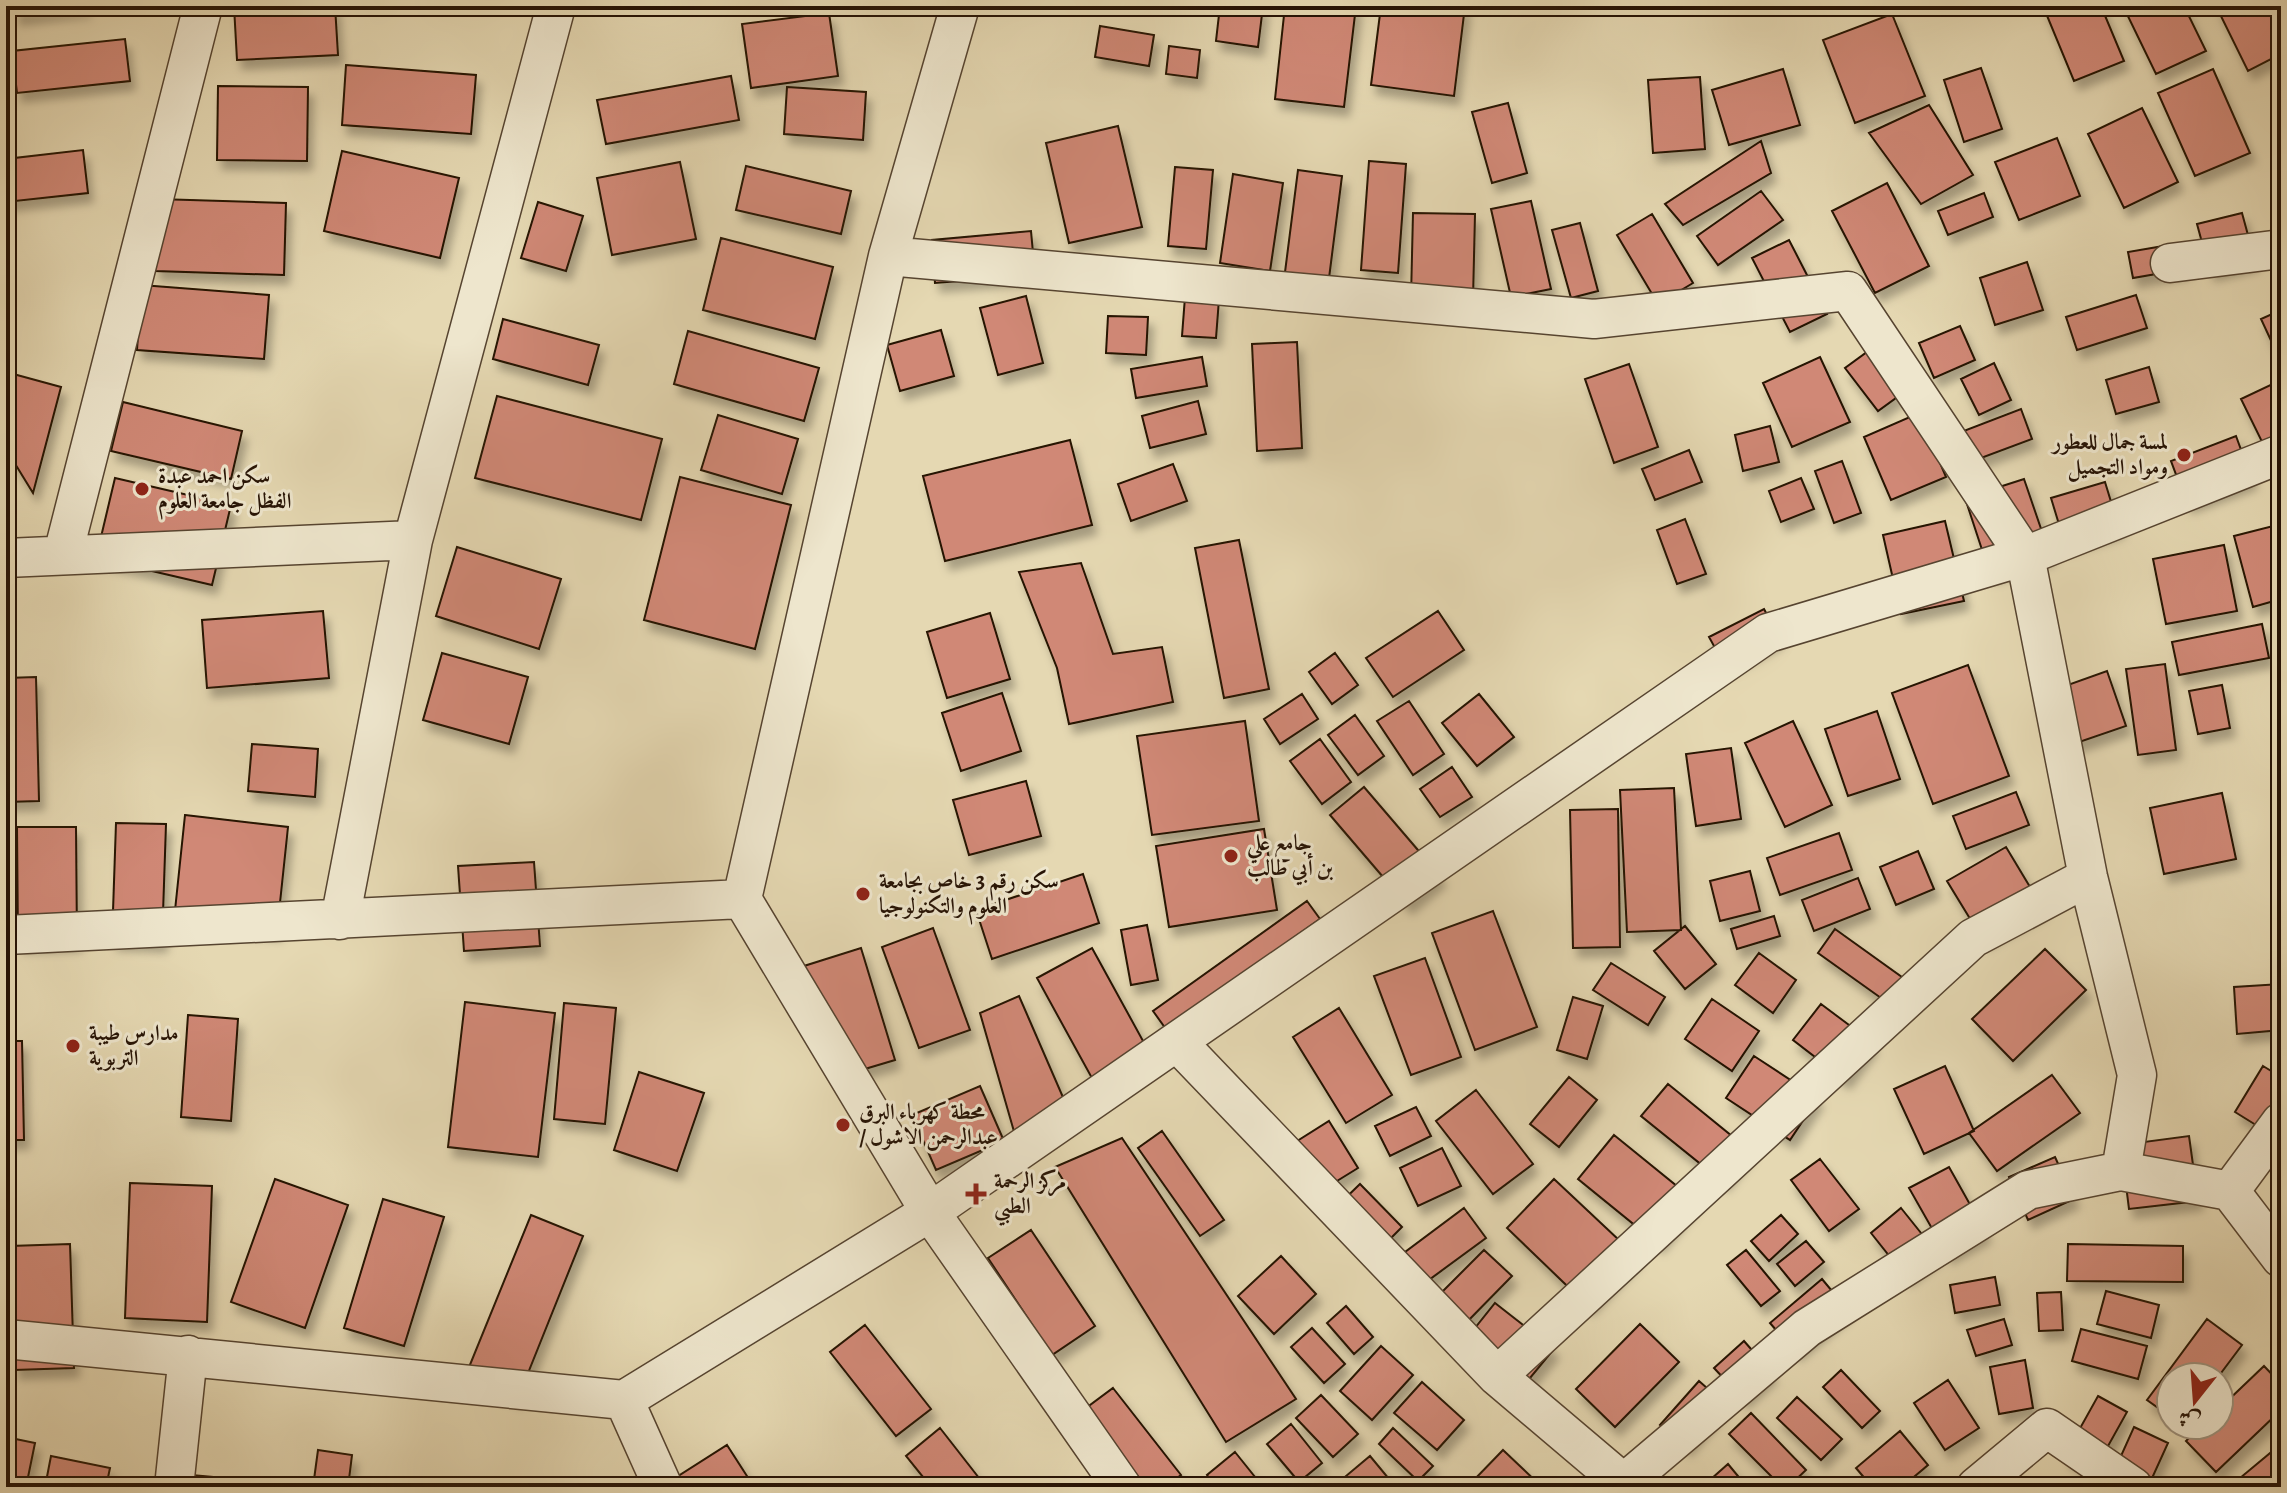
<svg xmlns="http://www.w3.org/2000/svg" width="2287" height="1493" viewBox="0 0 2287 1493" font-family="Alegreya,Amiri,serif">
  <defs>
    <filter id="shadow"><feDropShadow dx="5" dy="9" stdDeviation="4" flood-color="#0004"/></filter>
  </defs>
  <rect width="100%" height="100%" fill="#e5d8b2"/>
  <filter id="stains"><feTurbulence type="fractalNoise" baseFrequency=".0025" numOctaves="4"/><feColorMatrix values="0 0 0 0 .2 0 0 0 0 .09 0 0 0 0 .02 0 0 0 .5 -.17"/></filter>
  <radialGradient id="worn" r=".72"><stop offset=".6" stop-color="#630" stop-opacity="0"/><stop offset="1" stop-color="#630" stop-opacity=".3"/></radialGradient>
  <path fill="#d08876" stroke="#261305" stroke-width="2" filter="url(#shadow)" d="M 14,6 L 86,6 L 86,8 L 15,16 Z
    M 234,6 L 335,6 L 338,55 L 237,60 Z
    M 1220,6 L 1263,6 L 1258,47 L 1216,41 Z
    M 1285,6 L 1356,6 L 1344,107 L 1275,99 Z
    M 1381,6 L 1465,6 L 1454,96 L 1371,85 Z
    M 2043,6 L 2101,6 L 2124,61 L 2074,81 Z
    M 2123,6 L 2184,6 L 2206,51 L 2156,74 Z
    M 2216,6 L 2281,6 L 2281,54 L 2248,71 Z
    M 829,13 L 838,76 L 751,88 L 742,24 Z
    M 1892,14 L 1925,96 L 1855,123 L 1823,40 Z
    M 1100,26 L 1154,35 L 1149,66 L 1095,57 Z
    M 125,39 L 130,81 L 17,93 L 12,51 Z
    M 1169,46 L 1200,50 L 1197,78 L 1166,74 Z
    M 346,65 L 476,75 L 471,134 L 342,125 Z
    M 1981,68 L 2002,129 L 1964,142 L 1944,80 Z
    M 1783,69 L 1800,125 L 1729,145 L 1712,90 Z
    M 2213,69 L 2250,153 L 2195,176 L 2158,93 Z
    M 731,76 L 739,120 L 606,144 L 597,100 Z
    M 1700,77 L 1705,149 L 1653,153 L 1648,80 Z
    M 218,86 L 308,87 L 307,161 L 217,160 Z
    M 787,87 L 866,92 L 863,140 L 784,134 Z
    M 1508,103 L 1527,173 L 1492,183 L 1472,112 Z
    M 1929,105 L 1973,175 L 1921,204 L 1869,133 Z
    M 2142,108 L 2178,182 L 2124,208 L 2088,134 Z
    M 1118,126 L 1142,227 L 1069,243 L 1046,143 Z
    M 2057,138 L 2080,196 L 2019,220 L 1995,162 Z
    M 1761,141 L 1771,173 L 1683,225 L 1665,204 Z
    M 83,150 L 88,193 L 6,202 L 6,159 Z
    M 342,151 L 459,178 L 440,258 L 324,231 Z
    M 1369,161 L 1406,164 L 1398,273 L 1361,270 Z
    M 680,162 L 696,239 L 612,255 L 597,178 Z
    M 746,166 L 851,191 L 841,234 L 736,210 Z
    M 1175,167 L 1213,170 L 1206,249 L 1168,246 Z
    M 1298,170 L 1342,176 L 1328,286 L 1284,280 Z
    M 1233,174 L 1283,183 L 1270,271 L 1220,263 Z
    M 1887,183 L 1929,266 L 1875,293 L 1832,211 Z
    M 1761,191 L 1783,220 L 1718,265 L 1697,236 Z
    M 1984,193 L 1993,217 L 1948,235 L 1938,211 Z
    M 157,199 L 286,203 L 284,275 L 155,271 Z
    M 1531,201 L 1551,289 L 1511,297 L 1491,209 Z
    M 538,202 L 583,216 L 566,271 L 521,258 Z
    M 1413,213 L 1475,214 L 1473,299 L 1411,298 Z
    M 2242,213 L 2255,261 L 2210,272 L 2197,224 Z
    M 1652,214 L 1693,283 L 1658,304 L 1617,235 Z
    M 1580,223 L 1598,291 L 1571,298 L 1552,230 Z
    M 1031,231 L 1035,275 L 935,283 L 932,240 Z
    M 721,238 L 833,267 L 815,339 L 703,310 Z
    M 1789,240 L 1827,314 L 1790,332 L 1752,258 Z
    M 2181,243 L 2185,269 L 2133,278 L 2128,252 Z
    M 2027,262 L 2043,310 L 1995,325 L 1980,278 Z
    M 141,285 L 269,295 L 264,359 L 137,350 Z
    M 2136,295 L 2147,328 L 2077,350 L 2066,317 Z
    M 1026,296 L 1043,363 L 998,375 L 980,308 Z
    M 1185,297 L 1219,299 L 1216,338 L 1182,336 Z
    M 2281,310 L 2281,362 L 2261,319 Z
    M 1108,316 L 1148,317 L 1146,355 L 1106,353 Z
    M 503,319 L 599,345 L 588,385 L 493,359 Z
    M 1960,326 L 1975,360 L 1934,378 L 1919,343 Z
    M 941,330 L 954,376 L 900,391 L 887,345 Z
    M 688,331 L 819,368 L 804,421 L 674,384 Z
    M 1297,342 L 1302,448 L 1257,451 L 1252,344 Z
    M 1867,352 L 1900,395 L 1878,411 L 1845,368 Z
    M 1202,357 L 1207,386 L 1136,398 L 1131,369 Z
    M 1820,357 L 1850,422 L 1792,447 L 1763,383 Z
    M 1994,363 L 2011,400 L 1979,415 L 1961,379 Z
    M 1629,364 L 1658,447 L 1614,463 L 1585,379 Z
    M 2149,367 L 2159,402 L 2116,414 L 2106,380 Z
    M 6,372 L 61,387 L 33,493 L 6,449 Z
    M 2281,380 L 2281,447 L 2268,454 L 2241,399 Z
    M 497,396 L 662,439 L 641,520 L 475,478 Z
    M 1198,401 L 1206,434 L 1150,448 L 1142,416 Z
    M 123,402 L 242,431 L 231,479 L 111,451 Z
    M 2021,409 L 2032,439 L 1973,461 L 1961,432 Z
    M 1919,413 L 1946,477 L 1891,500 L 1864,437 Z
    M 718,415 L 798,439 L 782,494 L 701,470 Z
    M 1770,426 L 1779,462 L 1743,471 L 1735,435 Z
    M 2236,436 L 2252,480 L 2187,504 L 2171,461 Z
    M 1070,440 L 1092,525 L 945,561 L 923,476 Z
    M 1689,450 L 1702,482 L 1655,500 L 1642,469 Z
    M 1842,461 L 1861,513 L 1834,523 L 1815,471 Z
    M 1173,464 L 1187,501 L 1131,521 L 1118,484 Z
    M 680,477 L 791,505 L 755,649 L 644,620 Z
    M 115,478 L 231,505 L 212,585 L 96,558 Z
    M 1801,478 L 1814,509 L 1781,522 L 1769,491 Z
    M 2024,479 L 2050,555 L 1990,574 L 1965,498 Z
    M 2105,482 L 2119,528 L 2065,544 L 2051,498 Z
    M 1685,519 L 1706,574 L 1677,584 L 1657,530 Z
    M 1945,521 L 1964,601 L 1901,614 L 1883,535 Z
    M 2281,524 L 2281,599 L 2253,607 L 2234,536 Z
    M 1239,540 L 1269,689 L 1224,698 L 1195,548 Z
    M 2224,545 L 2237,611 L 2166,624 L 2153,559 Z
    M 457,547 L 561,579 L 539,649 L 436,616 Z
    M 1081,563 L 1113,654 L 1162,647 L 1173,702 L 1069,724 L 1057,668 L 1019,572 Z
    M 1764,609 L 1779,637 L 1725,666 L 1709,637 Z
    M 323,611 L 329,678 L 207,688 L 202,620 Z
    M 1438,611 L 1464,650 L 1393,697 L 1366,658 Z
    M 990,613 L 1010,679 L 947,698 L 927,632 Z
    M 2262,624 L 2269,658 L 2179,675 L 2172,642 Z
    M 442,653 L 528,677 L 509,744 L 423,720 Z
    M 1335,653 L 1358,685 L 1332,704 L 1309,672 Z
    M 2165,664 L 2176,750 L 2138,755 L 2126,669 Z
    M 1968,665 L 2009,776 L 1933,804 L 1892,693 Z
    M 2107,671 L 2126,726 L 2053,751 L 2034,697 Z
    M 36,677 L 39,801 L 6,802 L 6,678 Z
    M 2222,685 L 2230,728 L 2198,734 L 2189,691 Z
    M 1002,693 L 1021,751 L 961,771 L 942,713 Z
    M 1302,694 L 1318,719 L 1280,744 L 1264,719 Z
    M 1479,694 L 1514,737 L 1477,766 L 1442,723 Z
    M 1409,701 L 1444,754 L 1413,775 L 1377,721 Z
    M 1877,711 L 1900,779 L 1848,796 L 1825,729 Z
    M 1355,715 L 1384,756 L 1358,775 L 1328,735 Z
    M 1245,721 L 1259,821 L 1152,835 L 1137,736 Z
    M 1793,721 L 1832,805 L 1785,827 L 1745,743 Z
    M 1320,739 L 1351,782 L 1322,804 L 1290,761 Z
    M 252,744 L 318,749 L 315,797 L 248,791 Z
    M 1731,748 L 1741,819 L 1696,826 L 1686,754 Z
    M 1452,767 L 1472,797 L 1440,817 L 1420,789 Z
    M 1026,781 L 1041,836 L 969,855 L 953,800 Z
    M 1364,787 L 1441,877 L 1407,905 L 1330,815 Z
    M 1674,788 L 1681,930 L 1627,932 L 1620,790 Z
    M 2016,792 L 2029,825 L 1966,849 L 1953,816 Z
    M 2222,793 L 2236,859 L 2164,874 L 2150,808 Z
    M 1618,809 L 1620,947 L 1573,948 L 1570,810 Z
    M 185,815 L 288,827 L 277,931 L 174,920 Z
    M 116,823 L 166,824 L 162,943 L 112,941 Z
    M 17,827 L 76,827 L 77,942 L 18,943 Z
    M 1264,829 L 1277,910 L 1169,927 L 1156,846 Z
    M 1839,833 L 1852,870 L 1780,895 L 1767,858 Z
    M 2006,847 L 2042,907 L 1983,940 L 1947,881 Z
    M 1918,851 L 1934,889 L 1896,905 L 1880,867 Z
    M 534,862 L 540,946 L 464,951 L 458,866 Z
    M 1750,871 L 1760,911 L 1720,921 L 1710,881 Z
    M 1083,874 L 1099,923 L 992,959 L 976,910 Z
    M 1858,878 L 1870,909 L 1814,931 L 1802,900 Z
    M 1307,901 L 1320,919 L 1166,1029 L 1153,1011 Z
    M 1493,911 L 1537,1027 L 1475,1050 L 1432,933 Z
    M 1774,916 L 1780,936 L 1737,949 L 1731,929 Z
    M 1147,925 L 1158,980 L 1131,985 L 1121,930 Z
    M 1685,926 L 1716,964 L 1685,989 L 1654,951 Z
    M 933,928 L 970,1030 L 919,1048 L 882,947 Z
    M 1835,929 L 1906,980 L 1888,1003 L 1818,953 Z
    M 861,948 L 895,1060 L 838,1077 L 804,966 Z
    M 1092,948 L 1148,1050 L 1093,1080 L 1037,978 Z
    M 2045,949 L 2086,990 L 2013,1061 L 1972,1019 Z
    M 1759,953 L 1796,980 L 1773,1013 L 1735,985 Z
    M 1425,958 L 1461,1057 L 1411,1075 L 1374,976 Z
    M 1611,963 L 1665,997 L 1648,1025 L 1593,990 Z
    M 2281,984 L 2281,1030 L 2237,1034 L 2234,987 Z
    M 1019,996 L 1072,1118 L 1017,1142 L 980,1013 Z
    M 1573,997 L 1603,1006 L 1587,1059 L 1557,1050 Z
    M 1712,999 L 1759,1031 L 1732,1071 L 1685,1039 Z
    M 465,1002 L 555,1013 L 538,1157 L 448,1147 Z
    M 564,1003 L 616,1008 L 605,1124 L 554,1119 Z
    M 1821,1004 L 1873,1043 L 1845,1080 L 1793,1040 Z
    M 1339,1008 L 1392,1095 L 1346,1123 L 1293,1037 Z
    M 188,1015 L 238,1019 L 231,1121 L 181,1117 Z
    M 6,1041 L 22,1041 L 24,1140 L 6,1140 Z
    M 1754,1056 L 1818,1098 L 1790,1140 L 1726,1098 Z
    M 1945,1066 L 1974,1131 L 1924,1154 L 1894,1089 Z
    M 2263,1066 L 2281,1077 L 2281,1103 L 2264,1130 L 2235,1112 Z
    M 639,1072 L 704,1093 L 677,1171 L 614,1150 Z
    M 2052,1075 L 2080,1113 L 1997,1171 L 1969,1133 Z
    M 1569,1077 L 1597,1100 L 1559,1147 L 1530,1124 Z
    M 1668,1084 L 1749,1150 L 1723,1182 L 1641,1116 Z
    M 980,1086 L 1004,1141 L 936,1170 L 912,1115 Z
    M 1476,1090 L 1533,1164 L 1493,1194 L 1436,1121 Z
    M 1416,1107 L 1431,1136 L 1390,1156 L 1375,1126 Z
    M 1329,1121 L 1358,1168 L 1324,1189 L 1294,1143 Z
    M 1162,1131 L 1224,1220 L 1200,1236 L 1138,1148 Z
    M 1614,1135 L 1694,1200 L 1658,1244 L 1578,1179 Z
    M 2189,1136 L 2198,1201 L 2129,1209 L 2121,1145 Z
    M 1122,1138 L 1296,1399 L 1226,1442 L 1055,1167 Z
    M 1442,1148 L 1461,1186 L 1418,1206 L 1400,1168 Z
    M 2055,1157 L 2074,1199 L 2028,1220 L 2009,1177 Z
    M 1820,1159 L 1859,1209 L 1829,1231 L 1791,1180 Z
    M 1949,1167 L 1986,1233 L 1947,1255 L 1909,1188 Z
    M 275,1179 L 348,1205 L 305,1328 L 231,1302 Z
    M 1554,1179 L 1636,1256 L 1588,1306 L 1507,1228 Z
    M 130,1183 L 212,1186 L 207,1322 L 125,1318 Z
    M 1360,1184 L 1402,1227 L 1372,1257 L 1329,1214 Z
    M 383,1199 L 444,1217 L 404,1346 L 344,1328 Z
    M 1464,1208 L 1486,1238 L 1407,1296 L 1385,1267 Z
    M 1901,1208 L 1937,1253 L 1906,1277 L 1871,1233 Z
    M 531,1215 L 583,1236 L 518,1398 L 465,1377 Z
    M 1781,1215 L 1798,1234 L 1769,1261 L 1751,1241 Z
    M 1031,1230 L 1095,1326 L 1052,1355 L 988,1258 Z
    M 1806,1241 L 1824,1262 L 1795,1286 L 1777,1264 Z
    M 70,1244 L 74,1368 L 14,1370 L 10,1246 Z
    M 2068,1244 L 2183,1246 L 2183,1282 L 2067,1281 Z
    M 1484,1250 L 1512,1276 L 1461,1328 L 1433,1301 Z
    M 1746,1250 L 1780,1291 L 1761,1306 L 1727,1265 Z
    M 1281,1256 L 1316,1294 L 1274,1334 L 1238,1296 Z
    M 1995,1277 L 2000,1305 L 1955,1313 L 1950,1285 Z
    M 1822,1279 L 1847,1309 L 1795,1352 L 1770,1323 Z
    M 2106,1291 L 2159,1305 L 2151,1338 L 2097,1324 Z
    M 2061,1292 L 2063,1330 L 2039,1331 L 2037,1293 Z
    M 1495,1303 L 1554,1349 L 1525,1384 L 1467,1338 Z
    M 1346,1306 L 1373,1337 L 1354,1354 L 1327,1323 Z
    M 2004,1319 L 2012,1345 L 1976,1356 L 1967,1330 Z
    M 2207,1319 L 2242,1345 L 2218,1377 L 2171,1377 L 2171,1417 L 2147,1400 Z
    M 1640,1324 L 1679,1362 L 1615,1427 L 1576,1389 Z
    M 865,1325 L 931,1409 L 896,1436 L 830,1352 Z
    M 1312,1328 L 1345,1364 L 1324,1383 L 1291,1347 Z
    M 2081,1329 L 2147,1346 L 2138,1379 L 2072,1361 Z
    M 1744,1341 L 1772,1373 L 1743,1399 L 1714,1368 Z
    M 1381,1346 L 1413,1375 L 1372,1420 L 1340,1391 Z
    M 2025,1360 L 2033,1408 L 1999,1414 L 1990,1367 Z
    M 2264,1366 L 2281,1384 L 2281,1410 L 2216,1472 L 2186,1441 L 2202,1425 L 2219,1425 L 2219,1409 Z
    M 1841,1370 L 1880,1411 L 1862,1428 L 1823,1387 Z
    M 1948,1380 L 1979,1428 L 1945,1450 L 1914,1403 Z
    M 1699,1381 L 1724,1403 L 1686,1447 L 1660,1425 Z
    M 1422,1382 L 1464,1420 L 1437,1450 L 1394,1413 Z
    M 1113,1388 L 1181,1475 L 1165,1487 L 1135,1487 L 1078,1414 Z
    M 1321,1395 L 1358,1434 L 1333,1457 L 1296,1418 Z
    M 2098,1396 L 2127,1412 L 2093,1473 L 2064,1457 Z
    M 1797,1397 L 1842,1439 L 1821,1460 L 1777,1418 Z
    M 1751,1413 L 1806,1470 L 1788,1487 L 1782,1487 L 1729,1434 Z
    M 1291,1424 L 1322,1463 L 1299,1482 L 1267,1444 Z
    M 2134,1427 L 2168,1443 L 2148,1487 L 2107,1487 Z
    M 940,1428 L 986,1487 L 931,1487 L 906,1456 Z
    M 1393,1428 L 1433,1466 L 1418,1481 L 1379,1444 Z
    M 1900,1431 L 1928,1465 L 1902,1487 L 1872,1487 L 1856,1468 Z
    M 6,1437 L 35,1443 L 26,1487 L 6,1487 Z
    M 2281,1444 L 2281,1487 L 2248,1487 L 2240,1478 Z
    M 727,1445 L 754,1487 L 661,1487 Z
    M 318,1450 L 352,1455 L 348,1487 L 313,1487 Z
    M 1503,1450 L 1542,1487 L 1477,1487 L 1472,1482 Z
    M 1235,1452 L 1263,1487 L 1216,1487 L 1207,1475 Z
    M 51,1456 L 110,1468 L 106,1487 L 45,1487 Z
    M 1370,1456 L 1394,1485 L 1391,1487 L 1356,1487 L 1346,1476 Z
    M 1728,1464 L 1747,1487 L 1702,1487 Z
    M 180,1474 L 280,1483 L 280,1487 L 179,1487 Z"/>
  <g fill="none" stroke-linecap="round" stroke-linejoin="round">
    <g stroke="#564430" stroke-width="41">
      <path id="minor" d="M 960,6 L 888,256 L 742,899 L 930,1212 L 1122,1487
        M 888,256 L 1594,319 L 1848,291 L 2025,556 L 2088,877 L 2137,1075 L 2121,1171
        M 2170,263 L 2281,249
        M 63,554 L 203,6
        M 6,558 L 413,540
        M 340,920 L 413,540 L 556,6
        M 6,935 L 742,899
        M 1177,1042 L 1497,1376 L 1628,1487
        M 2230,1191 L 2281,1122
        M 6,1339 L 624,1400 L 930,1212 L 1768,633 L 2025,556 L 2281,454
        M 1497,1376 L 1973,938 L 2088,877
        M 624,1400 L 663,1487
        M 1624,1483 L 1807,1328 L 2028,1190 L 2121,1171 L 2230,1191 L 2281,1258
        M 174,1487 L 188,1355
        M 1976,1487 L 2047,1428 L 2133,1487"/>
    </g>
    <use href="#minor" stroke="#eee6cd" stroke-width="38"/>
  </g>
  <g fill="#8f2418" stroke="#eee6cd" stroke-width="3">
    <circle cx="2184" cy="455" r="8"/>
    <circle cx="142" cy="489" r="8"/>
    <circle cx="1231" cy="856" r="8"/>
    <circle cx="863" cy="894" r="8"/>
    <circle cx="73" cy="1046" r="8"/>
    <circle cx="843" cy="1125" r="8"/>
    <path d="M972 1182h8v8h8v8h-8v8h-8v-8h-8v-8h8z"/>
  </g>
  <g text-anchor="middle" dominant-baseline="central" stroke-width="6" stroke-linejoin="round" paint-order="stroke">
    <g font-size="22" font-weight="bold" fill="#261305" stroke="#eee6cd" text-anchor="start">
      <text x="2168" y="442" text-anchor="end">لمسة جمال للعطور<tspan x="2168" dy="25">ومواد التجميل</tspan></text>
      <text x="158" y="476">سكن احمد عبدة<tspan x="158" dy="25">الفظل جامعة العلوم</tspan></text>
      <text x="1247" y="843">جامع علي<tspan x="1247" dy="25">بن أبي طالب</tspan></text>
      <text x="879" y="881">سكن رقم 3 خاص بجامعة<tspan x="879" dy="25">العلوم والتكنولوجيا</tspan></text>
      <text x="89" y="1033">مدارس طيبة<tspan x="89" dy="25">التربوية</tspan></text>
      <text x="859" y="1112">محطة كهرباء البرق<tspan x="859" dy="25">/ عبدالرحمن الاشول</tspan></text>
      <text x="994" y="1181">مركز الرحمة<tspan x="994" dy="25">الطبي</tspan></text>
    </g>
  </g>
  <rect width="2287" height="1493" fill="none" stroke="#e5d8b2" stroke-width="32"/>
  <rect x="8" y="8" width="2271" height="1477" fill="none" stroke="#261305" stroke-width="4"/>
  <rect x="16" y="16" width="2255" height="1461" fill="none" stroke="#261305" stroke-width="2"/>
  <g transform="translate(2195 1401) rotate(197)"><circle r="38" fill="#eee6cd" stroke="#9e927d" stroke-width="2"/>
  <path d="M0-6L14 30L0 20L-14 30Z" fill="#8f2418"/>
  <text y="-12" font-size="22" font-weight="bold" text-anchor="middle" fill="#261305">ش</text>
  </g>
  <rect width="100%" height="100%" filter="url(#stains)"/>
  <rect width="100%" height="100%" fill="url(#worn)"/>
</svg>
